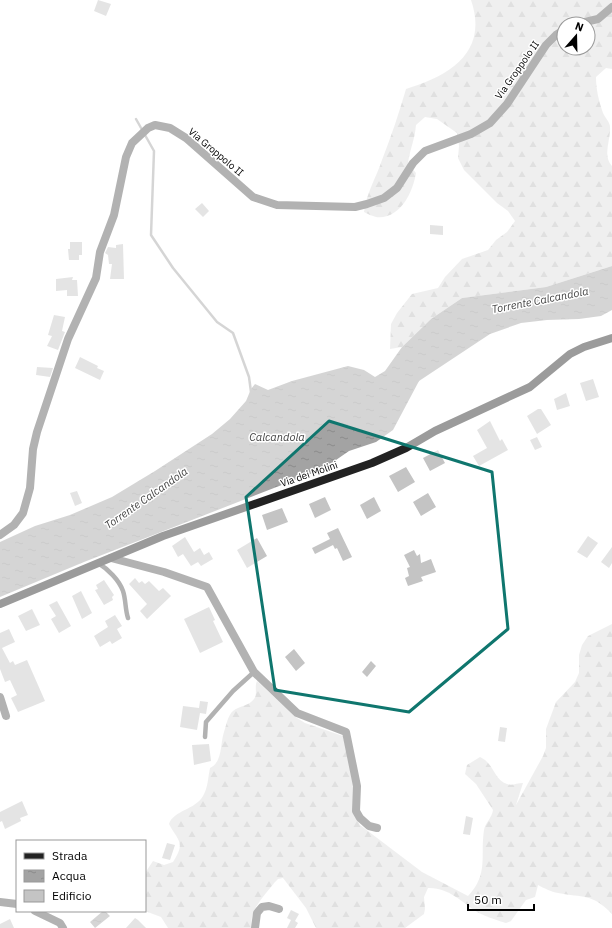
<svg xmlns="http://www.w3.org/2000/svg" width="612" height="928" viewBox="0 0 612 928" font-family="'IBM Plex Sans',sans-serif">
  <defs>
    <pattern id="forest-firs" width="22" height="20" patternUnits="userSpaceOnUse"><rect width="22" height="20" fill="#dcdcdc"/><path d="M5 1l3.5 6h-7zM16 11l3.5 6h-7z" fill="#bbb"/></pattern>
    <pattern id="water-ripples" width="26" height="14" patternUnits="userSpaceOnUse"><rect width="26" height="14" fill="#a3a3a3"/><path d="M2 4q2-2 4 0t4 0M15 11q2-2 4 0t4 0" fill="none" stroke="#8b8b8b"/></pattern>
  </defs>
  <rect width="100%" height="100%" fill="#fff"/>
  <path fill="url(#forest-firs)" fill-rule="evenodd" d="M 471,0 L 612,0 L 612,69 L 606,68 L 596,77 C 596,90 599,101 603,113 C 605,118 610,122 610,127 C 611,140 602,155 612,166 L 612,266 L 546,287 L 462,298 L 431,319 L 402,347 L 390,349 L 391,324 L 397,313 L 412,294 L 438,288 L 445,277 L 462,259 L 488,250 L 496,240 L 507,232 L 515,221 L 508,211 L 497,203 L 464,170 L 458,158 L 459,146 L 457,133 L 437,119 L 425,117 L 416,125 C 415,139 410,149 408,163 L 416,173 C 413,192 400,220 376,217 C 372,216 368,214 364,212 C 366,194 376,178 382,160 C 391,137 399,113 406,89 C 449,76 489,53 471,0 ZM 564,24 L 588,24 L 588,48 L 564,48 Z
    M 612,624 L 612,914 C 592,893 583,898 558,893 C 551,892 544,888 538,885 L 535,897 L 526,900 L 511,921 L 506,923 C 501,922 482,915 477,912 C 462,902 448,887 428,888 L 424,897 L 425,909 L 424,914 L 405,928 L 316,928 L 306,908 L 283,878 L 278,879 L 275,882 C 266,894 246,913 253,928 L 168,928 L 161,917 L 145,911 L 145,873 L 153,861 L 164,865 L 173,862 C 186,842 178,841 169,824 C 174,810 195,810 203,796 C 208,788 208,777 210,768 C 223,762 220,743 224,732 C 226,726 228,715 233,711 C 239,706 249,706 254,699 C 258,694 254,687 257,681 L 297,718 L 305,723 L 343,736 L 355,785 L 355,816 L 360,825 L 422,872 L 468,896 C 489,874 480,856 484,830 C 485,823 492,818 493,810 L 476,784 L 465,774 L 467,765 L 480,757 C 494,763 494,780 507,784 C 512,786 517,783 523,783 L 516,805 L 543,756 L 546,748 L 546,729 L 556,702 L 575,682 L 579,673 L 579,655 L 582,645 L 588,636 Z"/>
  <path fill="url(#water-ripples)" d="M 612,266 L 612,310 L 601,316 L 579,319 L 547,320 L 521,323 L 490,334 L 419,381 L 393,430 L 376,442 L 349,451 L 323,469 L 84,562 L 0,597 L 0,542 L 35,526 L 70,515 L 112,497 L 155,471 L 212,434 L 230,419 L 246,401 L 251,389 L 255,384 L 268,390 L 292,381 L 348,366 L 364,370 L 375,377 L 385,371 L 402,347 L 431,319 L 462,298 L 546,287 Z
    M 103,911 L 105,911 L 110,916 L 95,928 L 90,922 Z"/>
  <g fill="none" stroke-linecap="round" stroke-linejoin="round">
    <path stroke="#a3a3a3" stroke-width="2.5" d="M 136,119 L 154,151 L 151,235 L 173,268 L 217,322 L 233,333 L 249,377 L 251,392"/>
  </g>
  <path fill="#c4c4c4" d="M 98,0 L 111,4 L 106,16 L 94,11 Z
    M 202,203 L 209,211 L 203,217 L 195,209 Z
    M 430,225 L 443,226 L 443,235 L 430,234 Z
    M 70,242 L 82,242 L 82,255 L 79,255 L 79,260 L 69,260 L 68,249 L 70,249 Z
    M 123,244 L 124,279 L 110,279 L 112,264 L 109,264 L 108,255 L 105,253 L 108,247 L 116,248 L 116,245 Z
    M 73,277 L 72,280 L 77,280 L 78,296 L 67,296 L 67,290 L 56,291 L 56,279 Z
    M 54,315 L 65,317 L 62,331 L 65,332 L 58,350 L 47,346 L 52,336 L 48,335 Z
    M 80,357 L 98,366 L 97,368 L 104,371 L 100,380 L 75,368 Z
    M 37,367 L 53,368 L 50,377 L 36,375 Z
    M 593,379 L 599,397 L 586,401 L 580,383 Z
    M 566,393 L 570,406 L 557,410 L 554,399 Z
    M 538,409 L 541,409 L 551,425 L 537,434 L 527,416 Z
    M 490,421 L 500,441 L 502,439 L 508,450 L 479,466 L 473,456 L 487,448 L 477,430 Z
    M 537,437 L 542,447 L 535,450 L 530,440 Z
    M 438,450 L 445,463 L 430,471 L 423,458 Z
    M 406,467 L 415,482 L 398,492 L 389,476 Z
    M 77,491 L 82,503 L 75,506 L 70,493 Z
    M 428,493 L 436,507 L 421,516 L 413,502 Z
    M 325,497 L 331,510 L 315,518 L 309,504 Z
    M 374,497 L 381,511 L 367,519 L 360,505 Z
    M 282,508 L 288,522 L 267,530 L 262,515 Z
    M 338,528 L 352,557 L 343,561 L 337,548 L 335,549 L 333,545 L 315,554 L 312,548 L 330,539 L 327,533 Z
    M 588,536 L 598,543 L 587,558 L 577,552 Z
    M 185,537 L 194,552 L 200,548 L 204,555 L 209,552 L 213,559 L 201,566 L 198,562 L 191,566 L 183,554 L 178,557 L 172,546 Z
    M 257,538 L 267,556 L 247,568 L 237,550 Z
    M 612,547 L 612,563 L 609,568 L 601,562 Z
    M 414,550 L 417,556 L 420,554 L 421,563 L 431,559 L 436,572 L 421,577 L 423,581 L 408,586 L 405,578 L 409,576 L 407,568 L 410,567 L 404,555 Z
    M 135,578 L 139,583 L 142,581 L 145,584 L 149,581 L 159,591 L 163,588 L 171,596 L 147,619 L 140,611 L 147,604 L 129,584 Z
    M 104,580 L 114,595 L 112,597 L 113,600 L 104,605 L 95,590 L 98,589 L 96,585 Z
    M 81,591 L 92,613 L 82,619 L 72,596 Z
    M 57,601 L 71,626 L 59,633 L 51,619 L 56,616 L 49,605 Z
    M 209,607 L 215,620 L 213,621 L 223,642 L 200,653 L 184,619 Z
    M 32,609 L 40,625 L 26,631 L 18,616 Z
    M 115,615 L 122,626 L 117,629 L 122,638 L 112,644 L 110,641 L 100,647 L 94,636 L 108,627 L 105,621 Z
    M 9,629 L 15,642 L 2,648 L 10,663 L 13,661 L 15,665 L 27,660 L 45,701 L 18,712 L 11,698 L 17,695 L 10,680 L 5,682 L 0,669 L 0,633 Z
    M 294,649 L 305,663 L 296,671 L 285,657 Z
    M 371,661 L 376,666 L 367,677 L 362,672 Z
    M 200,701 L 208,702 L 206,714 L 200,713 L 197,730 L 180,727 L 183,706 L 199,708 Z
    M 500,727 L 507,728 L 505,742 L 498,741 Z
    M 209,744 L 211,761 L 194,765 L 192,745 Z
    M 22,801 L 28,815 L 20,818 L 21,821 L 5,829 L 2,821 L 0,822 L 0,812 Z
    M 466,816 L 473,818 L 470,835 L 463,834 Z
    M 167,843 L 175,845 L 170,860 L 162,858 Z
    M 291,910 L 299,914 L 295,921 L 298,923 L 295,928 L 287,928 L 291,920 L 287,918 Z
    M 135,918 L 138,920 L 146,928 L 126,928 Z
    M 10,919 L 14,928 L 0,928 L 0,924 Z"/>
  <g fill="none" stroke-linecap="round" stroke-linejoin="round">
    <path stroke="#555" stroke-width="4.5" d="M 98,563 C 108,569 119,580 123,591 C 126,600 125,609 128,618
      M 205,737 L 206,722 L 233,691 L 254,672"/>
    <path stroke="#555" stroke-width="8" d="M 576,24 L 598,19 L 612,7
      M 0,535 L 14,525 L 23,513 L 30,488 L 33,449 L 37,432 L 68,339 L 96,278 L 100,252 L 114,215 L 126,157 L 132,143 L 148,128 L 155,125 L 170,128 L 186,138 L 253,197 L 277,205 L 355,207 L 367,204 L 384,198 L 397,188 L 413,163 L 425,151 L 471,134 L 490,123 L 507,104 L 546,45 L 556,35 L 564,30
      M 111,558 L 164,572 L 207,587 L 254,672 L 297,713 L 346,732 L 357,786 L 356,811 L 360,818 L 369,826 L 377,828
      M 0,697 L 6,716
      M 0,902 L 17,904
      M 35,911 L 60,923 L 63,928
      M 255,928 L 257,913 L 262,907 L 269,906 L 279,909"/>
    <path stroke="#222" stroke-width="8" d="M 0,604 L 163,536 L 372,463 L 406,448 L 435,431 L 530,387 L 570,354 L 584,347 L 612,338"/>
  </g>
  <path d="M0 0H612V928H0ZM 329,421 L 492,472 L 508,629 L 409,712 L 275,690 L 246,497 Z" fill="#fff" fill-opacity=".55" fill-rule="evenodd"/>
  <path fill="none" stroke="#0f766e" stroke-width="3" stroke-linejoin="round" d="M 329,421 L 492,472 L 508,629 L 409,712 L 275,690 L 246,497 Z"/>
  <g text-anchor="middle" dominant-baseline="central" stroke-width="3" stroke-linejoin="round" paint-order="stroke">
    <g font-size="10" fill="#000" stroke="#fff">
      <text transform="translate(517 70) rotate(-55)">Via Groppolo II</text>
      <text transform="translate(216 152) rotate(40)">Via Groppolo II</text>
      <text transform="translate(309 474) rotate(-19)">Via dei Molini</text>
    </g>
    <g font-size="11" font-style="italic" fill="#444" stroke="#fff">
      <text transform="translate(540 300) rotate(-11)">Torrente Calcandola</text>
      <text x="277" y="437">Calcandola</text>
      <text transform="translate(146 498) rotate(-35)">Torrente Calcandola</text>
    </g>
  </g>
  <rect x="16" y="840" width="130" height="72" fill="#ffffff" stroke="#999999"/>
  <rect x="24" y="853" width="20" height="6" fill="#222222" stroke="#999999"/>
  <text x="52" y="860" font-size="12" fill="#000000">Strada</text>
  <rect x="24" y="870" width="20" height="12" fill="url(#water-ripples)" stroke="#999999"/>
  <text x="52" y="880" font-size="12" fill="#000000">Acqua</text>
  <rect x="24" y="890" width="20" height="12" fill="#c4c4c4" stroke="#999999"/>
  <text x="52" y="900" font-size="12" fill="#000000">Edificio</text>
  <g transform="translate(576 36) rotate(20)"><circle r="19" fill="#ffffff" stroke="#999999"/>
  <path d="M0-3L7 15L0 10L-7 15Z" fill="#000000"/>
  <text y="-6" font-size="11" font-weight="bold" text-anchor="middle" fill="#000000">N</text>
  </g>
  <path d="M468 904v6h66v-6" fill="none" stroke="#000000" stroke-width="2"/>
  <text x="474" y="904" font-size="12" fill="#000000" stroke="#ffffff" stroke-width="3" paint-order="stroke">50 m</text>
</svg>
